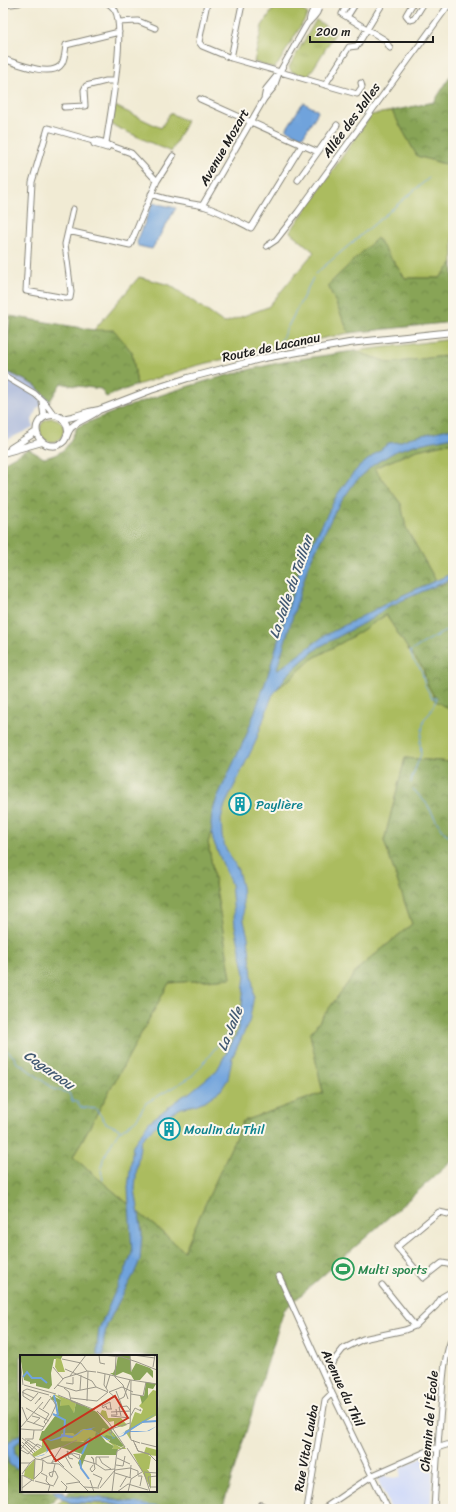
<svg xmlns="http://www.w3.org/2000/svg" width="456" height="1512" viewBox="0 0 456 1512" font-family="Sriracha,sans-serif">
  <defs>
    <pattern id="forest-crowns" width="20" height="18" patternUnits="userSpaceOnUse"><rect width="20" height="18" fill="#88a456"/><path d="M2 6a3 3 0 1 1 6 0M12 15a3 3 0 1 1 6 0" fill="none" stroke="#6e8546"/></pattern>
    <pattern id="park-tufts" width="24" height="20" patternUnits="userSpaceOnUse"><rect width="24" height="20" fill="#abbc5f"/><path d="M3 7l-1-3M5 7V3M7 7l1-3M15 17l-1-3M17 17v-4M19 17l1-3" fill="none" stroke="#93a152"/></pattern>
  </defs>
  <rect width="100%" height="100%" fill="#fbf7ec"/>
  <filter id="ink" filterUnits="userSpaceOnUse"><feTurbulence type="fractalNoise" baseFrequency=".025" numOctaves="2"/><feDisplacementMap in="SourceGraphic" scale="8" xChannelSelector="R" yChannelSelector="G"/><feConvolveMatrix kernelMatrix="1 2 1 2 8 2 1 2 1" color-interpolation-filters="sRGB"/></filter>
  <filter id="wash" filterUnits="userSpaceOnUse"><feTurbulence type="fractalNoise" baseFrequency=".012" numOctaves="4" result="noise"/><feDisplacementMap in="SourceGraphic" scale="16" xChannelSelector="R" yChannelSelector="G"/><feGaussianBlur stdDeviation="0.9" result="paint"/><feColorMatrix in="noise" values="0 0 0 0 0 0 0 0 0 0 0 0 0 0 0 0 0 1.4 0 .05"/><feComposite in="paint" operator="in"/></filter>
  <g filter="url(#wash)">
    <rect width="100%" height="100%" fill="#f1ebd4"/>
    <path fill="#d0daf9" d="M 423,1457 L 433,1465 L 430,1509 L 391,1509 L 378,1480 L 379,1477 L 384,1475 L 384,1477 L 400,1478 L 401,1468 Z"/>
    <path fill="#bac4de" d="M 3,370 L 35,385 L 50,401 L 37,408 L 32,420 L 33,427 L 3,442 Z"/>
    <path fill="#abbc5f" stroke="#646c3e" d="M 271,3 L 291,3 L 308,14 L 278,64 L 274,68 L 254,62 L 262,26 L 275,6 Z
      M 115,106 L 161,128 L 170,113 L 187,121 L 171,152 L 112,125 Z
      M 392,111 L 417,156 L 444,164 L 453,157 L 453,262 L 440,278 L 405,278 L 377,239 L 328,285 L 349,333 L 237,356 L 195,366 L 137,385 L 132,352 L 94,330 L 139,277 L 170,285 L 224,323 L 268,307 L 314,252 L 290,232 L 371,115 Z
      M 453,339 L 453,355 L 390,363 L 354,351 Z
      M40 430a12 12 0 1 1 24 0a12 12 0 1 1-24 0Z
      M 453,442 L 453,580 L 439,586 L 406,528 L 401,504 L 374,468 L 417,450 Z
      M 386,615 L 410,652 L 423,668 L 427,684 L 434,696 L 435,700 L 453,712 L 453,759 L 451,762 L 405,758 L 384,841 L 412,924 L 359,968 L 310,1034 L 323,1093 L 243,1121 L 184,1251 L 73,1157 L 169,983 L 231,978 L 208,842 L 270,694 L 290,679 L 312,659 L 350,638 Z"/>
    <path fill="url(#forest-crowns)" stroke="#526039" d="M 453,72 L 453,157 L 445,164 L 417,156 L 392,111 L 434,102 Z
      M 377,238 L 405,278 L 440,278 L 453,262 L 453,322 L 349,333 L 328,285 Z
      M 10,316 L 94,330 L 114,330 L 132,352 L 137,385 L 106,397 L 101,389 L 69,385 L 61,383 L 50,401 L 35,385 L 6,371 Z
      M 354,351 L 390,363 L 453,355 L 453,442 L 417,450 L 374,468 L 401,504 L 406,528 L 439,586 L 453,580 L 453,712 L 434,700 L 434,696 L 427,684 L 423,668 L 410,652 L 386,615 L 350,638 L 312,659 L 290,679 L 270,694 L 208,842 L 231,978 L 169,983 L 73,1157 L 184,1251 L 243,1121 L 323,1093 L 310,1034 L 359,968 L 412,924 L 384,841 L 405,758 L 451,762 L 453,759 L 453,1160 L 284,1310 L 222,1509 L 161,1509 L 115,1499 L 67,1496 L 69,1491 L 156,1491 L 156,1356 L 21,1356 L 21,1491 L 64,1491 L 43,1509 L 3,1509 L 3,463 L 28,449 L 44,458 C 66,453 68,446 77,427 C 142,399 209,378 278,363 C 303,358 329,355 354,351 Z"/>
    <path fill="url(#park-tufts)" stroke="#646c3e" d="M 316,20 L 336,32 L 308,77 L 292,72 L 289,67 Z
      M 63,1499 L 71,1503 L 105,1503 L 137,1509 L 52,1509 Z"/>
    <path fill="#70a3dc" stroke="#46607c" d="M 304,103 L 317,110 L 318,112 L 304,135 L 301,137 L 287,130 L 287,128 L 302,104 Z
      M 154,203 L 176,208 L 152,249 L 138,246 L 137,242 L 152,204 Z
      M 453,428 L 453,437 L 414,445 L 396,451 L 374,464 L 354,483 L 335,511 L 308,566 L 277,668 L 277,671 L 324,636 L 401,596 L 453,573 L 453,578 L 387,607 L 373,618 L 319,647 L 302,661 L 287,675 L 272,696 L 255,743 L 225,805 L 221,819 L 222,836 L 225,847 L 238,870 L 242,887 L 244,921 L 248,937 L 254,996 L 249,1022 L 232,1058 L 228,1079 L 221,1090 L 205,1101 L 195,1105 L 181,1108 L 170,1114 L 151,1130 L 141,1140 L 137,1166 L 135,1189 L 142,1233 L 140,1260 L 134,1274 L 119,1301 L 107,1325 L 104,1338 L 103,1356 L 97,1356 L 97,1346 L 99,1329 L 114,1294 L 125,1272 L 132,1253 L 128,1188 L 133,1145 L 149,1122 L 183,1096 L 189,1093 L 217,1070 L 236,1035 L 241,1016 L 245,974 L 235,926 L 231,884 L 213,840 L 211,824 L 212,814 L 217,798 L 246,736 L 267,678 L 300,568 L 337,495 L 350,477 L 359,467 L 389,443 L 399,442 L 409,438 Z
      M 21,1434 L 21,1440 L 16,1444 C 13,1451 14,1455 21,1459 L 21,1469 L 16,1469 L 9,1464 C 6,1448 4,1442 21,1434 Z
      M 52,1491 L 61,1491 L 67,1496 L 115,1499 L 161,1509 L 137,1509 L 105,1503 L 71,1503 L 63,1499 Z"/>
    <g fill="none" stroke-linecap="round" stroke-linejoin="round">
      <path stroke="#70a3dc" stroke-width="1" d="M 315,274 L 429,178
        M 279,344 L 313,278
        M 411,783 L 412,777 L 421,754 L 420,743 L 424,719 L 430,713 L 437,698 L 432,698 L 425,685 L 421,669 L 413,660 L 410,652 C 423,642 439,635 453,627
        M 413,789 L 427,804 L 437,822 L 445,833 L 450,836 L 453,842
        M 3,1047 L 14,1057 L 17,1063 L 20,1064 L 54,1089 L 69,1093 L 72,1101 L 77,1102 L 80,1107 L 96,1109 L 106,1123 L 122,1130
        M 183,1100 L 190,1095
        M 103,1180 L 101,1170 L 103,1159 L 118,1132 L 136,1120 L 146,1103 L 191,1077 L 201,1066 L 231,1028 L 239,1025
        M 133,1503 L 168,1509"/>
    </g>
  </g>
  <g filter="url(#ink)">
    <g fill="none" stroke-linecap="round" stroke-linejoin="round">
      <g stroke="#868478" stroke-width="7">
        <path id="minor" d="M 207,3 L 199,42 L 202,46 L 231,58 L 357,94 L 362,87 L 361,83
          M 348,3 L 342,14 L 385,40 L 390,48
          M 413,3 L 406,15 L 410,20 L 414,19 L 424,3
          M 3,5 L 19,3
          M 347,17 L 354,6 L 353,3
          M 118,22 L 138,21 L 155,28
          M 309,22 C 310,15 313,7 319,4
          M 231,58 L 241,9 L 243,3
          M 3,59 C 16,63 49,77 60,66 C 65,62 65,51 66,45 L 119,32
          M 325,85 L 349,47 L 357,46 L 383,3
          M 264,99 L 266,89 L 279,73 L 307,24 C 313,17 320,13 319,3
          M 64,107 L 85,106 L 84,90 L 86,86 L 106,81 L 115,81
          M 93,141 L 94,144 L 107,148 L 109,145
          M 106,143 C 110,117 126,30 115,10 C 113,7 110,5 108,3
          M 302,145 L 318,152 L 337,125
          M 298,180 L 318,152
          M 157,181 L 131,153 L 109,145 L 106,143 L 95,140 L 93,141 L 48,128 L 32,182 L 26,291 L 65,298 L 70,298 L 71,292 L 65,244 L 68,231 L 130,245 L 157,181 L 173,156
          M 151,194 C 167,201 185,202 203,206 C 220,211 235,220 251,228 L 302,145 L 200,99
          M 202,206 L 264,99 L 274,87 L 279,73
          M 68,231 L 73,209
          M 267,246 L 276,240 L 298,212 L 450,3
          M 3,375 L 35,394 L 46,404 L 54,415
          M 42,402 L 44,417
          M 453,1215 L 439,1212 L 397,1247 L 423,1278 L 442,1263 L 453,1265
          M 279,1276 L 332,1393 L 388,1509
          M 382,1285 L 415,1326
          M 325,1377 L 330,1372 L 332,1363 L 343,1349 L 363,1339 L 405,1330 L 415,1326 L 436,1306 L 442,1297 L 449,1293 L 453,1293
          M 423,1453 L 436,1463
          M 261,1505 L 269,1509
          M 307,1509 L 325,1400 L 332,1393
          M 323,1509 L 373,1475 L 430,1450 L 453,1443
          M 434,1509 C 436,1475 438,1441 441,1408 C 443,1383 443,1358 453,1335"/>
      </g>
      <g stroke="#868478" stroke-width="8">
        <path id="major" d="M 62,419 L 72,417 L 89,412 L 99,410 L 151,390 L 188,378 L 264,358 L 349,343 L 453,332
          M 68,431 C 65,404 29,415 38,436 C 42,446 56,449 64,441 C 68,436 67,430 73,426 C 81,419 91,417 99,410
          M 11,448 L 36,432
          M 3,453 L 42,442"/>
      </g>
      <use href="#minor" stroke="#fff" stroke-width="5"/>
      <use href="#major" stroke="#fff" stroke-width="6"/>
    </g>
  </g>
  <defs>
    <g id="building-ring" transform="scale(1.15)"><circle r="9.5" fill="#fbf7ec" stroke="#0f9aa8" stroke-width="1.5"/><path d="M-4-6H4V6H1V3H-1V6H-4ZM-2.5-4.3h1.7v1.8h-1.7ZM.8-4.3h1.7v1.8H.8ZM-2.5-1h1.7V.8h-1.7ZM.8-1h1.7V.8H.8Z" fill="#0f9aa8"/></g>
    <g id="stadium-ring" transform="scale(1.15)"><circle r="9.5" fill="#fbf7ec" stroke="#2e9e5b" stroke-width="1.5"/><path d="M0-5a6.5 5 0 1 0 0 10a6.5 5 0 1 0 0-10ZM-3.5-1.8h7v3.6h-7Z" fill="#2e9e5b"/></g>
  </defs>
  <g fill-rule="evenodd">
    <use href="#building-ring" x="240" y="804"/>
    <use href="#building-ring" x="169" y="1129"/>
    <use href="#stadium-ring" x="343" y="1269"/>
  </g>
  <g text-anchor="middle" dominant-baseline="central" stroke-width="4" stroke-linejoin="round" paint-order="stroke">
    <g font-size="13" fill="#1c1c1c" stroke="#fbf7ec">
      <text transform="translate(351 120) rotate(-54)">Allée des Jalles</text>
      <text transform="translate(224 147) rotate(-60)">Avenue Mozart</text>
      <text transform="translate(271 347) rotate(-12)">Route de Lacanau</text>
      <text transform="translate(343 1388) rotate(65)">Avenue du Thil</text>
      <text transform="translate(429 1421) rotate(-85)">Chemin de l'École</text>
      <text transform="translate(306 1448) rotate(-80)">Rue Vital Lauba</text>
    </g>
    <g font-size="13" fill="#0d838f" stroke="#fbf7ec" text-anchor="start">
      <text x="256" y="804">Paylière</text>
      <text x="184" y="1129">Moulin du Thil</text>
    </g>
    <g font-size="13" fill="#27864d" stroke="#fbf7ec" text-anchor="start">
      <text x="358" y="1269">Multi sports</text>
    </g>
    <g font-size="14" font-style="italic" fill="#425972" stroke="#fbf7ec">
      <text transform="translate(291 587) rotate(-71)">La Jalle du Taillan</text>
      <text transform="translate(230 1029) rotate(-68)">La Jalle</text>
      <text transform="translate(49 1070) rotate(35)">Cagaraou</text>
    </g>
  </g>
  <g transform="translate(20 1355)">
    <rect width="137" height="137" fill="#f1ebd4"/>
    <path d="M 133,35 L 137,36 L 137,60 L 110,75 L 110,84 L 105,76 L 109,74 L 115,57 L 121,59 L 123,54 L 119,51 ZM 33,39 L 56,47 L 54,58 L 46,51 L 40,51 L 41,45 ZM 82,55 L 86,56 L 88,63 L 101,63 L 107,70 L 102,72 L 94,70 L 94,66 L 89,67 L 80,59 ZM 83,73 L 92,77 L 95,82 L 84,82 L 101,93 L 104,91 L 106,94 L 92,94 L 94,91 L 80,79 ZM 69,74 L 77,77 L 74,85 L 52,88 L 40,86 L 42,78 ZM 126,92 L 137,95 L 137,101 L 128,100 L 131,102 L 129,114 L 127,114 L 131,119 L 131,134 L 111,95 L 113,99 L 124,98 ZM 15,104 L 14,125 L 4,121 L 5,115 Z" fill="#abbc5f"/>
    <path d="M 0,0 L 43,0 L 41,4 L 34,4 L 31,18 L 32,30 L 29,34 L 16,31 L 16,28 L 10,29 L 10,27 L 4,25 ZM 98,0 L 110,0 L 111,17 L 116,8 L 130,13 L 133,16 L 133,23 L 127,17 L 120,25 L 114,25 L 111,20 L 103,17 L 95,21 L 90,18 L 93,18 L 96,12 ZM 126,27 L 136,29 L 133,34 L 128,33 L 128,42 L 122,49 L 120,41 L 124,41 ZM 33,41 L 41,45 L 40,51 L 49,50 L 54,58 L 56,47 L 77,57 L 104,91 L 101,92 L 89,87 L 90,85 L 84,82 L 86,80 L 95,82 L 92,77 L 83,73 L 80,79 L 86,87 L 94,91 L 92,94 L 98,94 L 96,100 L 66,100 L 61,113 L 58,108 L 62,99 L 40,92 L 27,96 L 25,87 L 19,85 L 22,76 L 24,76 L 38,57 L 37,47 L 30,44 ZM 69,74 L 76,77 L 74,85 L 70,82 L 63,87 L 41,86 L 42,78 L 53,78 L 55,80 L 61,75 Z" fill="#88a456" fill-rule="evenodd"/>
    <path d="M 22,86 L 25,87 L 27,96 L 14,102 L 12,99 L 22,92 Z" fill="#abbc5f"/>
    <path d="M 36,3 L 41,4 L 45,17 L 38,17 L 35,12 Z" fill="#abbc5f"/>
    <path d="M 137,58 L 110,76 L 127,76 L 137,71 L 129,76 L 117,77 L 109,77 L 103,81 L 87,85 L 73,75 L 63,75 L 57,80 L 53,82 L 49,83 L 45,81 L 39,84 L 31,86 L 26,84 L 25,87 L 28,93 L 28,96 L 24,100 L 12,103 L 0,101 L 12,103 L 25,99 L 27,96 L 25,88 L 26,83 L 31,85 L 44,80 L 52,82 L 62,75 L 76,72 L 85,73 L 94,83 ZM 76,72 L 85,73 L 93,83 L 105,77 L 103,80 L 93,84 L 88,84 L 71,74 Z" fill="#70a3dc" fill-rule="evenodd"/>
    <path fill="none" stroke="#70a3dc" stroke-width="2" d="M 3,22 L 7,17 L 12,23 L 21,23 L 27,28M 34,40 L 38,60M 33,59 L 45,65 L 44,80M 122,67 L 137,66M 41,80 L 53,82M 62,99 L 69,84M 60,105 L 61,113 L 69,124"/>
    <path fill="none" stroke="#9c988a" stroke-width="1" d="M 79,0 L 80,8 L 85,9M 82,0 L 102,2 L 117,7M 110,0 L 111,16M 113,0 L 135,3M 42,4 L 61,8 L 67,16M 0,5 L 3,30M 117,7 L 137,15M 33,12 L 43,24M 133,12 L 135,0M 45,14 L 72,26 L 76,32M 77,17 L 95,21M 85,19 L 84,30 L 88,36M 50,21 L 66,0M 94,21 L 111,25M 95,21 L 96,2M 95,22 L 103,30 L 108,44M 111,25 L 110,80 L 111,85 L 120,88M 111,25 L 137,29M 46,28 L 53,29 L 53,22M 4,30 L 36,39M 37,30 L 56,36 L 76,32 L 88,37M 44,33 L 49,37 L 51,46 L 63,51M 86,33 L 90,20M 34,34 L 44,23 L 67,16 L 76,17M 60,35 L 61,20M 3,36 L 7,34 L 29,40M 3,36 L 3,41 L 11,46 L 18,38M 96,36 L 102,51M 2,37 L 14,43M 89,37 L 102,32 L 113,37M 89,37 L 98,45 L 104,42M 111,39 L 123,41 L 126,27M 38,40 L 75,55M 104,42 L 110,25M 51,43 L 77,46 L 88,37M 67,46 L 68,16M 15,49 L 21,42 L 19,45M 2,52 L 7,65M 6,53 L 29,66M 19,53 L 29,59 L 24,67 L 26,69M 23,54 L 30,44M 91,54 L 90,47 L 82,51 L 83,53 L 86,51 L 87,54 L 92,54M 77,56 L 89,68 L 105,92M 91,57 L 110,56M 91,60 L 97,60 L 96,54M 12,61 L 20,63 L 13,69M 91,61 L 110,63M 101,61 L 99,52 L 107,51 L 110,55M 110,62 L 115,53 L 121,56 L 120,54M 7,66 L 24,72M 0,73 L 23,47M 1,74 L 14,75M 14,75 L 22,75 L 31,61 L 36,50 L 30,41M 89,78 L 92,78 L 91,75 L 94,73 L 110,68M 2,83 L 17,95M 5,84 L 13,84 L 14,75M 113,85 L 118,96 L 129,99 L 137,107M 2,87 L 13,98M 5,87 L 15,97M 121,88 L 137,92M 0,89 L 16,104M 115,89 L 118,96 L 129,99 L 137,107M 42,92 L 57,85M 107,93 L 123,117M 0,95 L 8,85 L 20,93M 1,95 L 8,99 L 17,89 L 23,92M 45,101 L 52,113M 79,102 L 82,108 L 91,114M 97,103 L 110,109M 16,104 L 23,105 L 27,108M 21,104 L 32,100 L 44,112M 53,104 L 49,103 L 47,96 L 59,104M 63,105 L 76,109 L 85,115 L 95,114M 32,107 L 42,91M 0,108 L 10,108 L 15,104M 27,108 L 39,109 L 60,127M 31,108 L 53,98 L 60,100 L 59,104M 76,109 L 76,102 L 89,102M 73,110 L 70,114 L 72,117 L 75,114 L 73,103 L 71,102 L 74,105M 96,110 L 103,111 L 105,101M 110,113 L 118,116 L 118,120M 95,115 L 110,113M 124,117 L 137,118M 21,118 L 27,121 L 26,126 L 30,130 L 28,137M 95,118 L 111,123M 124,118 L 130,137M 2,119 L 10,108M 73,119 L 82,123 L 78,132M 2,120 L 2,137M 2,120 L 14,126M 30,121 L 29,118 L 35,116 L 38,122 L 34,130M 30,121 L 32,122 L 35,109M 118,121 L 122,121 L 120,131M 110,123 L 111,110M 14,124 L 22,116 L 23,105M 14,124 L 15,104M 70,125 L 74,137M 15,126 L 34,131M 41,126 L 47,132 L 45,137M 59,127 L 69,137M 46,129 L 59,127M 108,129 L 128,135M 64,132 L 79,133M 100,132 L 107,121M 136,132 L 130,132 L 128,122 L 137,121M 2,133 L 12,125M 80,133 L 95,115M 92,137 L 97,96 L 105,92M 97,137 L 108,129M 108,137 L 111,124 L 122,117"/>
    <path fill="#c8321e" fill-opacity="0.15" stroke="#c8321e" stroke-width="2" d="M 95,41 L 108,63 L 36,106 L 23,85 Z"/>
    <rect width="137" height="137" fill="none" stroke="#1c1c1c" stroke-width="2"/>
  </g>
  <rect width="456" height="1512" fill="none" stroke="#fbf7ec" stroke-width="16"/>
  <path d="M310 36v6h123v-6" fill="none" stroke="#1c1c1c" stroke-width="2"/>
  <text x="316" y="36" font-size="12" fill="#1c1c1c" stroke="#fbf7ec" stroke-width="3" paint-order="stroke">200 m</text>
</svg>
